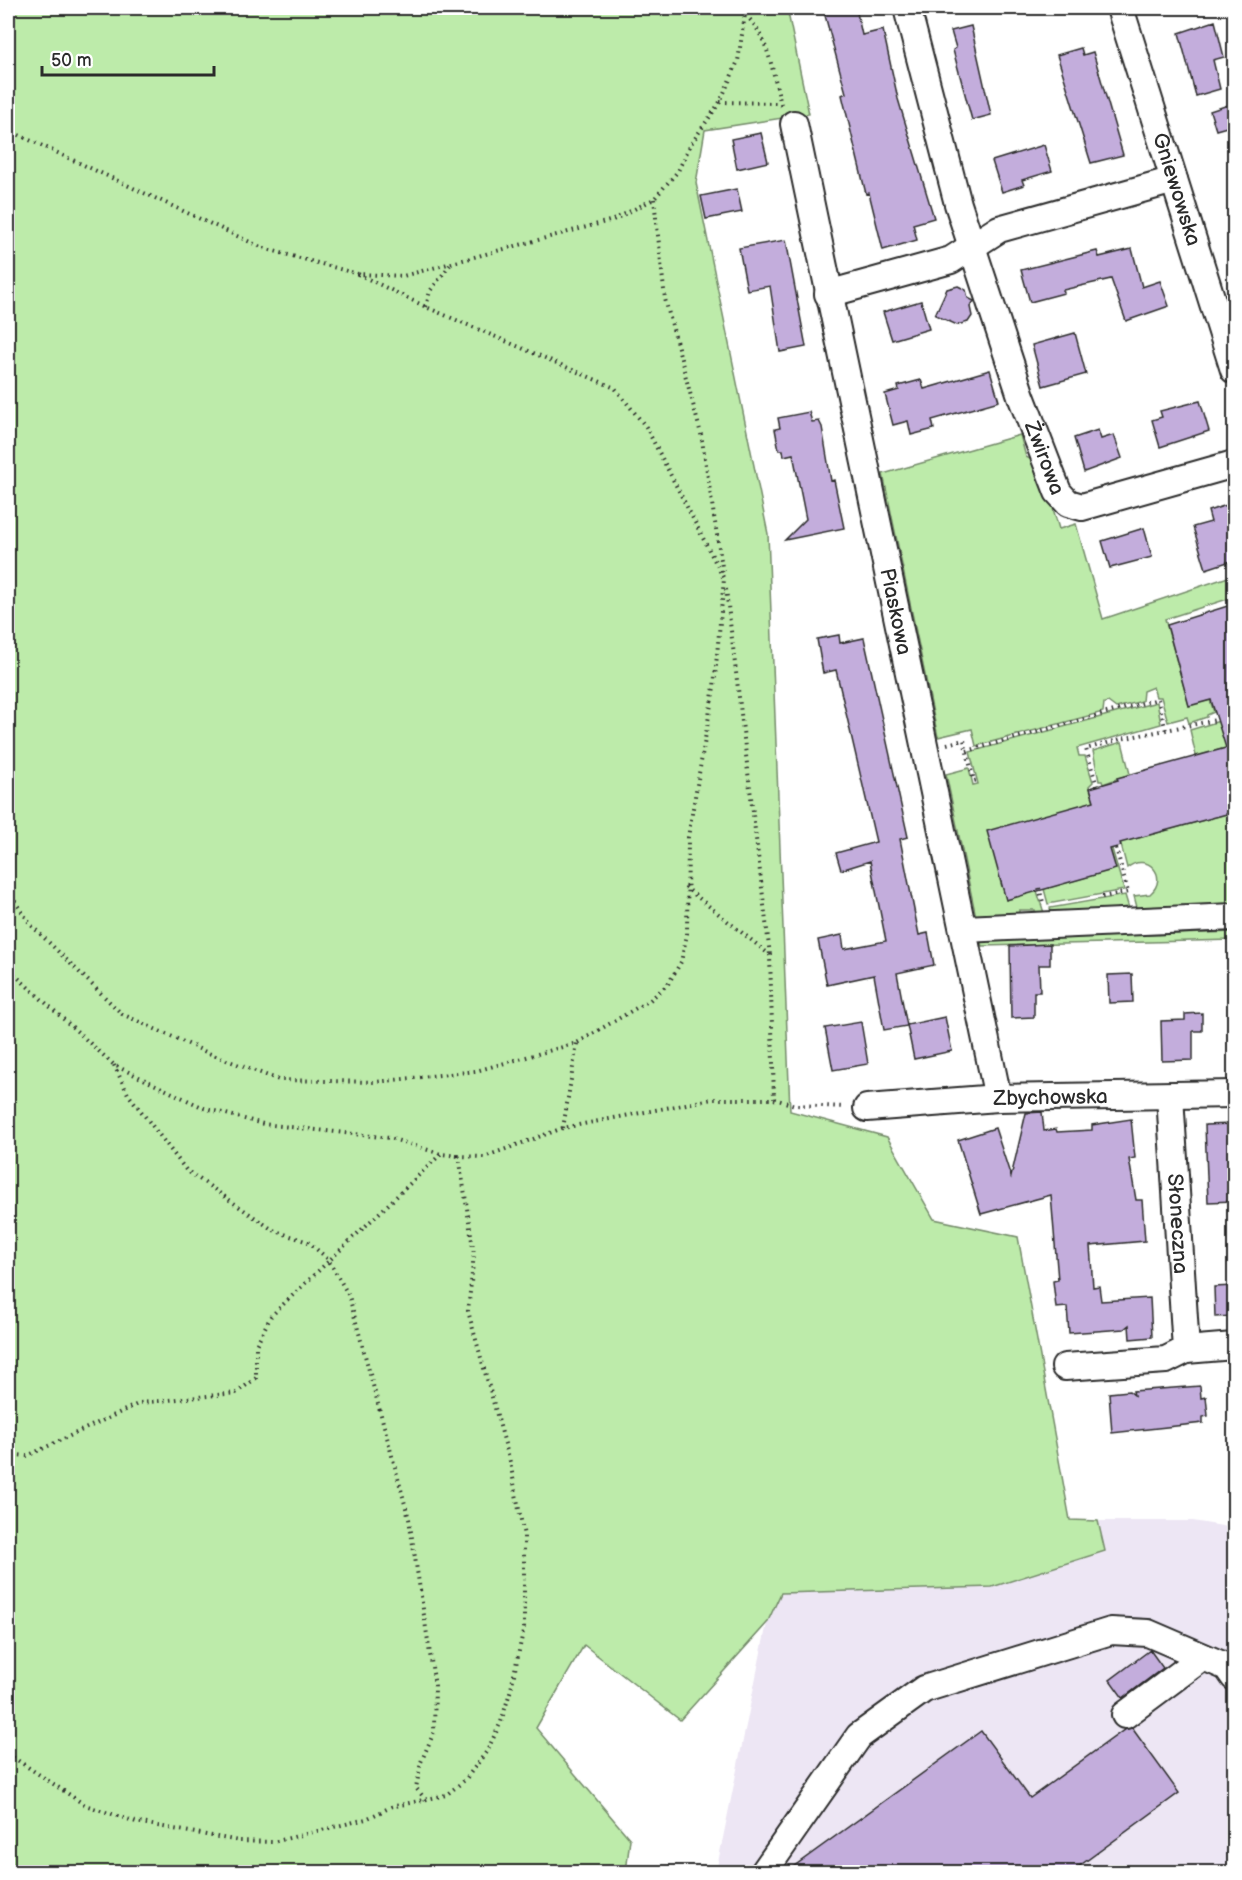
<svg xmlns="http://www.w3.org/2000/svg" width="1242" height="1880" viewBox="0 0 1242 1880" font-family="'Balsamiq Sans',sans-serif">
  <rect width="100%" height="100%" fill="#fff"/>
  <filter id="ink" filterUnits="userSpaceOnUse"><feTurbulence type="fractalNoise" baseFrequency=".0167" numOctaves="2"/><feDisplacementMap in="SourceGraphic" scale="12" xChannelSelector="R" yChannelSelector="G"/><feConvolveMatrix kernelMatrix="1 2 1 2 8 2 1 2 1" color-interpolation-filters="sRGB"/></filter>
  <g filter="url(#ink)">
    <path fill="#ede6f4" d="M 1098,1521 L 1193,1521 L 1234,1528 L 1234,1872 L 716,1872 L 767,1623 L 781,1593 L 920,1590 L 1044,1571 L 1104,1552 Z"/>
    <path fill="#bdebaa" stroke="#748b6a" stroke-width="1.5" d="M 8,8 L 787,8 L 809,114 L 705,130 L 696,183 L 768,534 L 790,1111 L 887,1137 L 934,1219 L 1018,1237 L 1070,1520 L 1098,1521 L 1105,1551 L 992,1587 L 781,1593 L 767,1623 L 680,1720 L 584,1645 L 536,1728 L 630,1839 L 626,1872 L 8,1872 Z
      M 1020,435 L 1026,457 L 1040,464 L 1059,529 L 1076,524 L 1103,619 L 1234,575 L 1234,597 L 1165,619 L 1189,705 L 1210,700 L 1214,712 L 1207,715 L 1207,717 L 1189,723 L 1187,717 L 1168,722 L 1161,697 L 1156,697 L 1153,687 L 1143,691 L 1142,701 L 1116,708 L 1108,702 L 1104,703 L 1103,712 L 976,746 L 972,729 L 938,737 L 883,474 Z
      M 1157,702 L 1161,724 L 1077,748 L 1079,756 L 1085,756 L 1093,782 L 1089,786 L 1094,801 L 999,876 L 1002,887 L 1037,891 L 1045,916 L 1036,917 L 1035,910 L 1019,910 L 1019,915 L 976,917 L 946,774 L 969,768 L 973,785 L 978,784 L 970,752 Z
      M 1226,719 L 1233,746 L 1196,756 L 1190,730 Z
      M 1122,742 L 1130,774 L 1103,784 L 1102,781 L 1099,781 L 1093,751 Z
      M 1234,812 L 1234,911 L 1139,915 L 1134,896 L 1150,894 C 1170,877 1147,851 1127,868 L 1120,841 L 1135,839 Z
      M 1110,849 L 1112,849 L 1124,890 L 1048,904 L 1044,889 L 1115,869 Z
      M 1125,895 L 1131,915 L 1052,916 L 1050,908 Z
      M 1138,928 L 1148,935 L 1234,932 L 1234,940 L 982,946 L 981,943 L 986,939 Z"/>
    <path fill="#c3addc" stroke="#2b2b2b" stroke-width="1.5" d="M 823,8 L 856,8 L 862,35 L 883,30 L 898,99 L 934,218 L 913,224 L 917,240 L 883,250 L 869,193 L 866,194 L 842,95 L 846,93 Z
      M 1215,21 L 1224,57 L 1213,60 L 1220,89 L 1196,96 L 1179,33 Z
      M 971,26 L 991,115 L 972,120 L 953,50 L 956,48 L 951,31 Z
      M 1081,48 L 1083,55 L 1093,52 L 1123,155 L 1091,163 L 1057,55 Z
      M 1234,103 L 1234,125 L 1216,130 L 1210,111 Z
      M 761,133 L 768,162 L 737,169 L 731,139 Z
      M 1044,145 L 1052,171 L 1022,180 L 1024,185 L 1002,192 L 992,161 Z
      M 737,189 L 742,212 L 706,219 L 701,196 Z
      M 786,240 L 806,347 L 780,352 L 770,286 L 747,290 L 739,248 Z
      M 1132,249 L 1142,287 L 1160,281 L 1169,306 L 1126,321 L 1111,279 L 1063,290 L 1064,293 L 1030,302 L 1021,270 L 1097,251 L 1099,257 Z
      M 958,286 L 966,290 L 968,298 L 974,301 L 970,307 L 972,316 L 968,322 L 957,325 L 935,315 L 947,289 Z
      M 921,301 L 929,329 L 892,340 L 883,312 Z
      M 1075,333 L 1086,374 L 1043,386 L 1032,345 Z
      M 990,370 L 999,401 L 932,420 L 934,429 L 911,435 L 908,421 L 893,425 L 885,394 L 899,390 L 898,386 L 921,380 L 924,389 Z
      M 1200,401 L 1209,431 L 1160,447 L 1152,420 L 1162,417 L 1160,411 Z
      M 809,412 L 812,422 L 819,421 L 822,427 L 831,481 L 834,480 L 844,528 L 785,540 L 806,519 L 793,454 L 784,456 L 783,450 L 779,450 L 775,429 L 780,428 L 778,418 Z
      M 1098,430 L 1101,439 L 1114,435 L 1122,458 L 1084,472 L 1074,438 Z
      M 1230,504 L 1234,519 L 1234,560 L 1206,569 L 1193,527 L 1211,522 L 1208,511 Z
      M 1144,528 L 1152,557 L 1110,568 L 1102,541 Z
      M 1234,604 L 1234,812 L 1120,843 L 1121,846 L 1110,849 L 1116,869 L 1006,900 L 987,831 L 1094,801 L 1090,788 L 1118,780 L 1117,778 L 1226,748 L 1211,700 L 1189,706 L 1167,625 Z
      M 839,635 L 840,643 L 864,638 L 908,837 L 900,839 L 919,935 L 928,933 L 934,965 L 897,973 L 907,1026 L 884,1030 L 874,975 L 827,985 L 818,940 L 842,935 L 844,949 L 886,941 L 870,861 L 841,870 L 836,853 L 876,842 L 836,670 L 823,673 L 817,639 Z
      M 1050,944 L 1050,965 L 1039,965 L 1040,992 L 1034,992 L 1034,1017 L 1011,1018 L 1010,946 Z
      M 1132,974 L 1133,1002 L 1109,1003 L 1108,975 Z
      M 1202,1013 L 1202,1031 L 1193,1031 L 1193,1060 L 1162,1061 L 1161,1021 L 1185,1020 L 1185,1014 Z
      M 945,1017 L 952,1051 L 914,1059 L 907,1025 Z
      M 861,1022 L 868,1064 L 833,1070 L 825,1028 Z
      M 1042,1112 L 1044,1131 L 1056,1129 L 1057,1132 L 1092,1130 L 1092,1125 L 1131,1119 L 1135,1158 L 1129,1159 L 1136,1200 L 1142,1200 L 1145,1241 L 1090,1246 L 1093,1287 L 1099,1286 L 1101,1301 L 1150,1298 L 1152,1337 L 1130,1339 L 1129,1325 L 1124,1329 L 1069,1333 L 1067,1307 L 1056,1308 L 1053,1281 L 1058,1280 L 1051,1195 L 981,1214 L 958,1140 L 995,1128 L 1011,1177 L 1026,1113 Z
      M 1233,1124 L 1234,1201 L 1208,1202 L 1205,1125 Z
      M 1234,1286 L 1234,1316 L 1215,1317 L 1214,1287 Z
      M 1200,1386 L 1201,1398 L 1206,1397 L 1208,1416 L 1203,1417 L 1203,1423 L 1112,1433 L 1109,1393 L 1129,1391 L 1134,1395 L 1133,1391 Z
      M 1150,1650 L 1163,1668 L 1123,1698 L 1110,1680 Z
      M 1132,1728 L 1179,1793 L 1071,1872 L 786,1872 L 981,1731 L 1030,1798 L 1124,1730 Z"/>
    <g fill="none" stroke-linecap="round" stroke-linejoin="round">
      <g stroke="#2b2b2b" stroke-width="30">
        <g id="minor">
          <path id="s1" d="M 907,8 L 958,204 L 1021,396 L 1058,492 L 1068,503 L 1082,507 L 1234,464"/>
          <path id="s2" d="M 1120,8 L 1234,370"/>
          <path id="s3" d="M 794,124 L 998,1098"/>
          <path d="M 828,294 L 951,260 L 999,229 L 1174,180"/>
          <path d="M 964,929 L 1234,917"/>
          <path id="s4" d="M 1170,1096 L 1186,1350"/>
          <path id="s5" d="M 867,1108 L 998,1098 L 1234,1094"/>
          <path d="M 1065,1367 L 1166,1360 L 1186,1350 L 1234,1346"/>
          <path d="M 1125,1715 L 1203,1657"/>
          <path d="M 764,1872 L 859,1736 L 924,1689 L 1111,1631 L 1148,1633 L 1227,1667 L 1234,1677"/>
        </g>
      </g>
      <path stroke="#2b2b2b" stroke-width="4" stroke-dasharray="1.5 4.5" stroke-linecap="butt" d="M 736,8 C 768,27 772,71 781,104
        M 720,102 L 776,103 L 782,106
        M 8,130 L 263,248 L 358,274 L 403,276 L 613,220 L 654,199 L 678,171 L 691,144 L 720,102 L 738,61 L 746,8
        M 654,199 L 665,299 L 701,434 L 723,573
        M 426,307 L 430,291 L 450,265
        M 726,589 L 770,955
        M 947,744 L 964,740 L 974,781 L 978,780
        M 967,751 L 1158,699 L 1166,731
        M 1097,786 L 1086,749 L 1121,739 L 1216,720
        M 1116,848 L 1128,892
        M 685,887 L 770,955 L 774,1099
        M 1039,888 L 1043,902
        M 8,891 L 31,925 L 122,1014 L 208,1053 L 279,1080 L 376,1082 L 476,1071 L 577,1043 L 650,1000 L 668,984 L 681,962 L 687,934 L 688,837 L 714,687 L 724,579 L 646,427 L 615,388 L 426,307 L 358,274
        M 1102,897 L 1128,892
        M 8,967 L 15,975
        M 8,974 L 15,975 L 114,1065 L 204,1108 L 263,1124 L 390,1138 L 441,1154 L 459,1156
        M 114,1065 L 128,1094 L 186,1170 L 273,1230 L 308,1242 L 328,1259 L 349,1296 L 409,1519 L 435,1686 L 434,1732 L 421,1762 L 416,1788 L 426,1800
        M 563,1128 L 577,1043
        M 8,1454 L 27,1456 L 140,1403 L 236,1393 L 256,1378 L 256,1345 L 271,1316 L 441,1154
        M 8,1754 L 85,1805 L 136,1822 L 239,1841 L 273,1842 L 366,1819 L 391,1807 L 446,1795 L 465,1780 L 487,1751 L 501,1722 L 511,1689 L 524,1627 L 524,1536 L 510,1462 L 468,1311 L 474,1254 L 459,1156 L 484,1157 L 563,1128 L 712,1099 L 774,1099 L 795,1105 L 845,1107"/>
      <use href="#minor" stroke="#fff" stroke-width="26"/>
    </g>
  </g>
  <g text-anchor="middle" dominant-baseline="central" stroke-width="4.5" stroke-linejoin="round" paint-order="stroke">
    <g font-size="21" fill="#2b2b2b" stroke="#fff">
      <text stroke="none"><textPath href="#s2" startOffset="190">Gniewowska</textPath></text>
      <text stroke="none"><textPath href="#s1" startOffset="471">Żwirowa</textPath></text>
      <text stroke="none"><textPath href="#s3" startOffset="498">Piaskowa</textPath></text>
      <text stroke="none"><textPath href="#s5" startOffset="184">Zbychowska</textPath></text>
      <text stroke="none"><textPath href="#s4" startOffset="128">Słoneczna</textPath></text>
    </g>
  </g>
  <rect width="1242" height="1880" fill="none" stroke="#fff" stroke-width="30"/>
  <rect x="15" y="15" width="1212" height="1850" fill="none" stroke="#2b2b2b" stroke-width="2" filter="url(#ink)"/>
  <path d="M42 66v9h172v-9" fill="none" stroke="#2b2b2b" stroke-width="3"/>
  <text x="51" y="66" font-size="18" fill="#2b2b2b" stroke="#ffffff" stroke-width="4.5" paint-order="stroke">50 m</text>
</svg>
